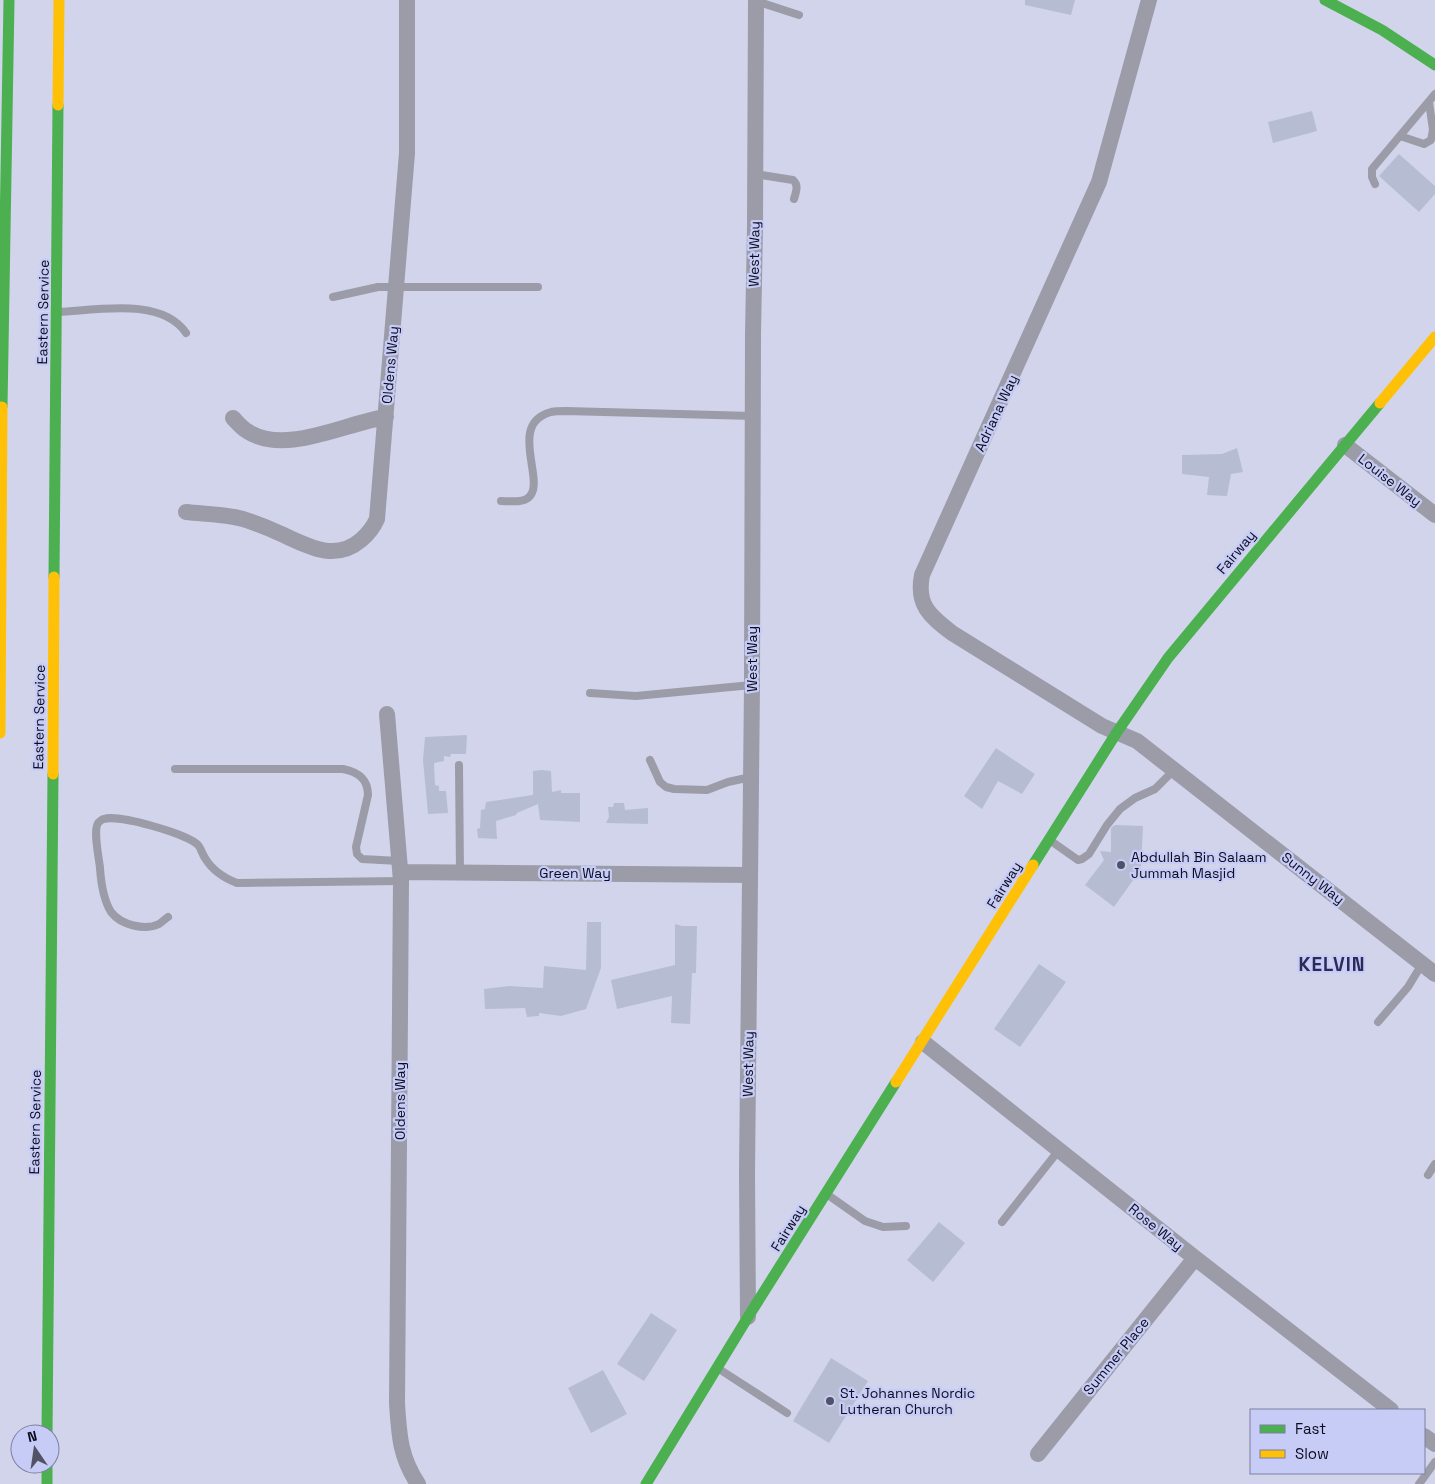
<svg xmlns="http://www.w3.org/2000/svg" width="1435" height="1484" viewBox="0 0 1435 1484" font-family="'Space Grotesk',sans-serif">
  <rect width="100%" height="100%" fill="#d2d4ec"/>
  <path fill="#b6bdd3" d="M 1025,0 L 1075,0 L 1071,15 L 1025,5 Z
    M 1312,111 L 1317,131 L 1273,143 L 1268,122 Z
    M 1399,154 L 1435,186 L 1435,194 L 1419,212 L 1379,176 Z
    M 1237,448 L 1243,472 L 1231,474 L 1227,496 L 1207,495 L 1209,477 L 1182,474 L 1182,455 L 1222,454 Z
    M 467,735 L 466,754 L 451,754 L 450,757 L 444,756 L 444,761 L 434,763 L 435,785 L 439,786 L 439,791 L 446,791 L 448,813 L 428,814 L 423,760 L 425,737 Z
    M 996,748 L 1035,774 L 1022,794 L 998,781 L 982,809 L 964,796 Z
    M 542,770 L 551,771 L 552,792 L 561,790 L 561,793 L 580,793 L 580,822 L 540,820 L 538,804 L 517,813 L 516,815 L 496,821 L 497,839 L 478,838 L 477,829 L 480,828 L 481,810 L 485,809 L 486,802 L 533,795 L 533,771 Z
    M 614,803 L 624,803 L 625,810 L 648,808 L 648,824 L 606,823 L 609,817 L 608,807 L 613,807 Z
    M 1115,825 L 1143,826 L 1141,869 L 1114,907 L 1085,885 L 1104,860 L 1100,851 L 1111,852 L 1111,828 Z
    M 587,922 L 601,922 L 601,968 L 586,1009 L 561,1016 L 539,1013 L 539,1016 L 527,1017 L 525,1008 L 485,1009 L 484,989 L 509,986 L 543,988 L 544,966 L 586,970 Z
    M 675,924 L 682,926 L 697,926 L 696,973 L 692,973 L 690,1024 L 671,1023 L 672,996 L 617,1009 L 611,980 L 675,965 Z
    M 1039,964 L 1066,982 L 1020,1047 L 994,1029 Z
    M 939,1222 L 965,1243 L 933,1282 L 907,1260 Z
    M 651,1313 L 677,1330 L 644,1381 L 617,1364 Z
    M 831,1358 L 868,1381 L 829,1443 L 793,1421 Z
    M 603,1370 L 627,1414 L 591,1433 L 568,1388 Z"/>
  <g fill="none" stroke-linecap="round" stroke-linejoin="round">
    <path stroke="#9b9ca8" stroke-width="8" d="M 756,1 L 799,15
      M 1400,136 L 1424,144 L 1431,140 L 1433,130 L 1429,102
      M 755,174 L 793,180 C 799,185 796,192 794,199
      M 1375,184 L 1372,177 L 1372,169 L 1435,94
      M 333,297 L 378,287 L 538,287
      M 59,312 C 97,310 162,297 186,333
      M 501,501 C 509,501 522,503 528,498 C 548,483 506,424 551,412 C 556,411 562,411 566,411 L 753,416
      M 590,693 L 636,696 L 752,685
      M 650,760 L 660,782 L 666,787 L 674,789 L 707,790 L 728,782 L 751,777
      M 459,765 L 460,872
      M 175,769 L 343,769 C 358,772 368,779 368,795 L 356,847 L 357,854 L 362,859 L 399,861
      M 1051,841 L 1078,860 L 1082,859 L 1089,854 L 1107,825 L 1120,809 L 1135,798 L 1155,789 L 1174,770
      M 168,917 C 165,919 162,922 159,924 C 145,931 121,925 111,912 C 103,899 101,883 100,868 C 99,858 93,831 98,823 C 99,822 102,819 104,819 C 118,814 188,834 198,845 C 201,848 202,854 205,858 C 212,870 224,878 237,883 L 401,881
      M 1378,1022 L 1408,987 L 1422,964
      M 1428,1175 L 1435,1164
      M 828,1195 L 865,1221 L 883,1227 L 906,1226
      M 1002,1222 L 1059,1150
      M 719,1369 L 787,1413
      M 1419,1484 L 1435,1462"/>
    <path stroke="#9b9ca8" stroke-width="16" d="M 1149,0 L 1099,182 L 922,575 C 916,605 930,616 952,633 L 1102,726 L 1137,741 L 1435,974
      M 233,418 C 237,422 242,428 247,431 C 285,456 345,423 386,417
      M 1345,445 L 1435,515
      M 186,512 C 205,514 226,514 243,519 C 255,523 268,528 279,533 C 306,545 334,563 361,540 C 368,534 373,528 377,519 L 407,153 L 407,0
      M 387,714 L 401,881 L 397,1403 C 399,1435 400,1457 418,1484
      M 401,872 L 750,875
      M 923,1042 L 1195,1258 L 1391,1410
      M 748,1317 L 747,1174 L 752,685 L 753,335 L 755,227 L 756,0
      M 1424,1436 L 1435,1444
      M 1038,1454 L 1195,1258"/>
    <path stroke="#4caf50" stroke-width="11" d="M 1325,0 L 1382,30 L 1435,65
      M 2,407 L 9,0
      M 54,577 L 58,105
      M 1033,865 L 1117,732 L 1168,658 L 1380,403
      M 47,1434 L 53,774
      M 47,1464 L 47,1484
      M 646,1484 L 748,1317 L 896,1082"/>
    <path stroke="#ffc107" stroke-width="11" d="M 58,105 L 59,0
      M 1380,403 L 1435,337
      M 0,733 L 2,407
      M 53,774 L 54,577
      M 896,1082 L 1033,865"/>
  </g>
  <g fill="#515266" stroke="#c7ccf7" stroke-width="2">
    <circle cx="1121" cy="865" r="5"/>
    <circle cx="830" cy="1401" r="5"/>
  </g>
  <g text-anchor="middle" dominant-baseline="central" stroke-width="4.5" stroke-linejoin="round" paint-order="stroke">
    <g font-size="14" fill="#0c0c1e" stroke="#c7ccf7">
      <text transform="translate(754 254) rotate(-89)">West Way</text>
      <text transform="translate(43 312) rotate(-89)">Eastern Service</text>
      <text transform="translate(390 365) rotate(-85)">Oldens Way</text>
      <text transform="translate(996 413) rotate(-65)">Adriana Way</text>
      <text transform="translate(1390 480) rotate(38)">Louise Way</text>
      <text transform="translate(1236 552) rotate(-50)">Fairway</text>
      <text transform="translate(752 659) rotate(-90)">West Way</text>
      <text transform="translate(39 717) rotate(-89)">Eastern Service</text>
      <text x="575" y="873">Green Way</text>
      <text transform="translate(1313 878) rotate(38)">Sunny Way</text>
      <text transform="translate(1004 885) rotate(-58)">Fairway</text>
      <text transform="translate(748 1064) rotate(-89)">West Way</text>
      <text transform="translate(400 1101) rotate(-90)">Oldens Way</text>
      <text transform="translate(35 1122) rotate(-89)">Eastern Service</text>
      <text transform="translate(1156 1227) rotate(39)">Rose Way</text>
      <text transform="translate(788 1228) rotate(-58)">Fairway</text>
      <text transform="translate(1116 1356) rotate(-51)">Summer Place</text>
    </g>
    <g font-size="14" fill="#0c0c1e" stroke="#c7ccf7" text-anchor="start">
      <text x="1131" y="857">Abdullah Bin Salaam<tspan x="1131" dy="16">Jummah Masjid</tspan></text>
      <text x="840" y="1393">St. Johannes Nordic<tspan x="840" dy="16">Lutheran Church</tspan></text>
    </g>
    <g font-size="19" font-weight="bold" letter-spacing="1" fill="#2a2b56" stroke="#c7ccf7">
      <text x="1332" y="964">KELVIN</text>
    </g>
  </g>
  <rect x="1250" y="1409" width="175" height="65" fill="#c7ccf7" stroke="#7c7fa0"/>
  <rect x="1260" y="1425" width="25" height="8" fill="#4caf50" stroke="#7c7fa0"/>
  <text x="1295" y="1434" font-size="15" fill="#0c0c1e">Fast</text>
  <rect x="1260" y="1450" width="25" height="8" fill="#ffc107" stroke="#7c7fa0"/>
  <text x="1295" y="1459" font-size="15" fill="#0c0c1e">Slow</text>
  <g transform="translate(35 1449) rotate(347)"><circle r="24" fill="#c7ccf7" stroke="#7c7fa0"/>
  <path d="M0-4L9 19L0 12L-9 19Z" fill="#515266"/>
  <text y="-8" font-size="14" font-weight="bold" text-anchor="middle" fill="#0c0c1e">N</text>
  </g>
</svg>
